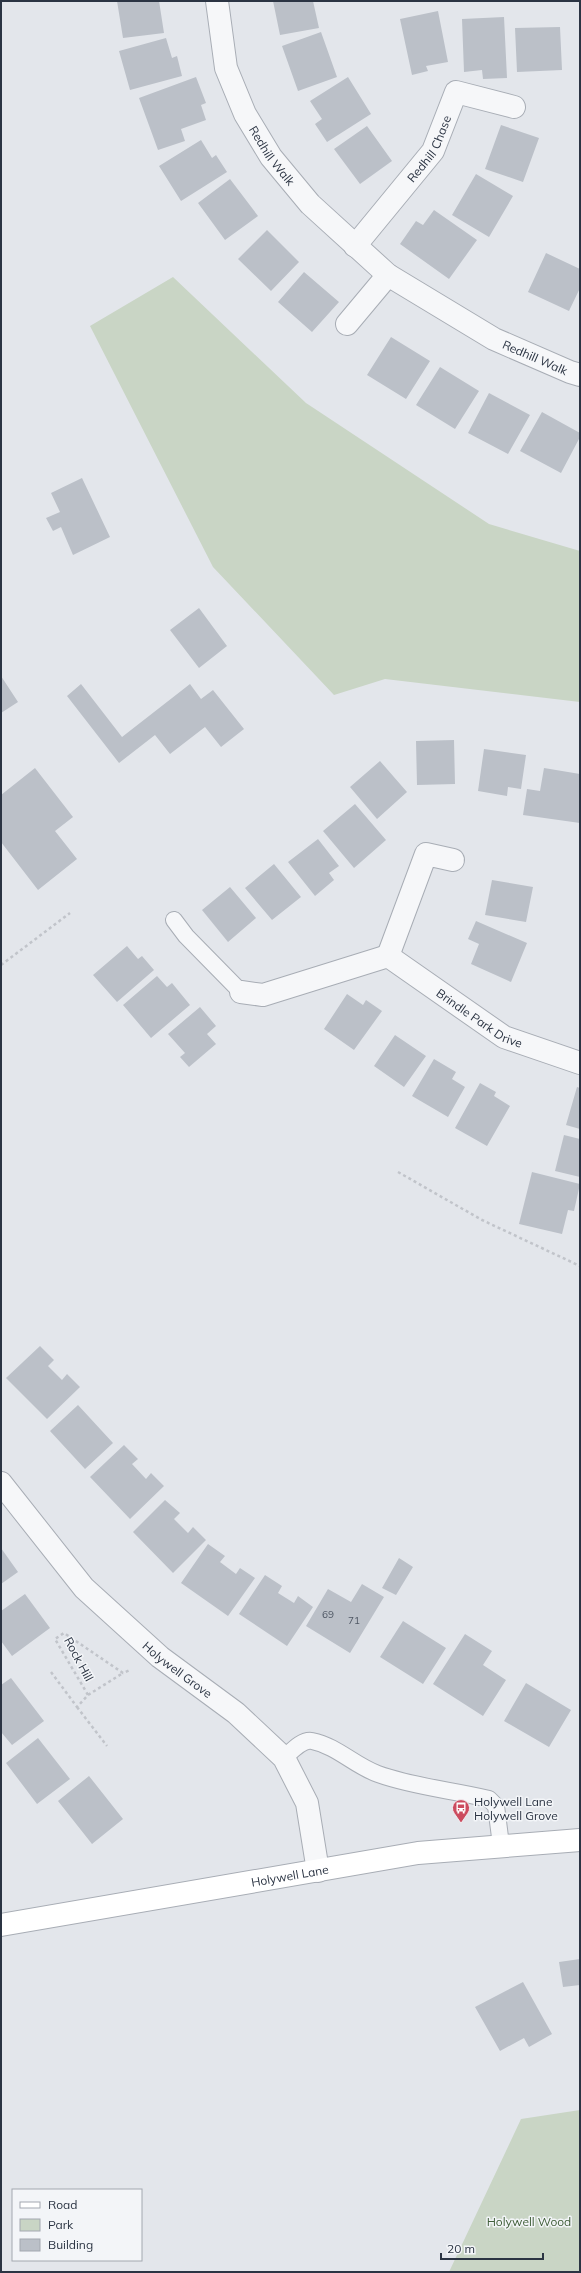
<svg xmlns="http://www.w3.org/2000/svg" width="581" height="2273" viewBox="0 0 581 2273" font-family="Mulish,sans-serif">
  <rect width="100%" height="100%" fill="#e3e6eb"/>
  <path fill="#c9d5c5" d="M 173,277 L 306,403 L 489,524 L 580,551 L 580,702 L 385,679 L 334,695 L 213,567 L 90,326 Z
    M 580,2110 L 580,2272 L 449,2272 L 521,2119 Z"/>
  <path fill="#bbc0c8" d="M 117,1 L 159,1 L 164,33 L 123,38 Z
    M 273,1 L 313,1 L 319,28 L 280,35 Z
    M 438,11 L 448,62 L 426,66 L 428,71 L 412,75 L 400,19 Z
    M 504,17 L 507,78 L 483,79 L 482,70 L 464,72 L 462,19 Z
    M 560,27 L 562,70 L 517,72 L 515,28 Z
    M 321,32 L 337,77 L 298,91 L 282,46 Z
    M 166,38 L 172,58 L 177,56 L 182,76 L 130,90 L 119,51 Z
    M 196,77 L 206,103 L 201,105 L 206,120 L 181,129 L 185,141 L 158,150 L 139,98 Z
    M 348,77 L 371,114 L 327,142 L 315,124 L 322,119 L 310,101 Z
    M 501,125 L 539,138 L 523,182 L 485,169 Z
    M 367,126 L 392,161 L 360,184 L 334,149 Z
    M 201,140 L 212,158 L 216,155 L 227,172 L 181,201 L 159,166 Z
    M 476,174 L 513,196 L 489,237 L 452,215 Z
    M 230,179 L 258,216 L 225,240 L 198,203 Z
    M 434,210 L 477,240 L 449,279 L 400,244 L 416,221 L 423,225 Z
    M 267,230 L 299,262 L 271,291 L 238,259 Z
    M 546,253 L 580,269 L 580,288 L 569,311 L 528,292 Z
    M 304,272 L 339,302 L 312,332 L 278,302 Z
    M 391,337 L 430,361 L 406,399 L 367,375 Z
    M 440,367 L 479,391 L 455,429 L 416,405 Z
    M 489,393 L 530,415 L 508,454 L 468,433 Z
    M 542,412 L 580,433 L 580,437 L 561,473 L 520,451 Z
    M 82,478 L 110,537 L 73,555 L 61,527 L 53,531 L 46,518 L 60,512 L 51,493 Z
    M 199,608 L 227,646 L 199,668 L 170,630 Z
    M 1,676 L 18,702 L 1,713 Z
    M 81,684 L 122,737 L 190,684 L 201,699 L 213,690 L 244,729 L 221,747 L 205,727 L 170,754 L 155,735 L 119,763 L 67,696 Z
    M 454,740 L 455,784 L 417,785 L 416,741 Z
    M 484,749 L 526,755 L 521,789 L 508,787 L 507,796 L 478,791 Z
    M 380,761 L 407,792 L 377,819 L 350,787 Z
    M 35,768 L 73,817 L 55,831 L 77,859 L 38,890 L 1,842 L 1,795 Z
    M 544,768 L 580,774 L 580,823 L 523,815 L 527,789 L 540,791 Z
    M 355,804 L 386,840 L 354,868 L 323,831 Z
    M 318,839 L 339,866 L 329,873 L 334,880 L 315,896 L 288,862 Z
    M 274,864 L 301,897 L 272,920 L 245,888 Z
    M 492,880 L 533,887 L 526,922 L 485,915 Z
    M 230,887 L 256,918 L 228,942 L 202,910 Z
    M 476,921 L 527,943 L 511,982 L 471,964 L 479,944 L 468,939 Z
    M 127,946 L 138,959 L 142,956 L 154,970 L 117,1002 L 93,975 Z
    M 157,976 L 167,987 L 172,983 L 190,1005 L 151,1038 L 123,1005 Z
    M 347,994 L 363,1005 L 366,1000 L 382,1011 L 354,1050 L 324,1029 Z
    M 200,1007 L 216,1026 L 207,1034 L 216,1044 L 189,1067 L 180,1057 L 185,1053 L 168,1034 Z
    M 395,1035 L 426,1056 L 404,1087 L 374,1066 Z
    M 434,1059 L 456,1072 L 452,1079 L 465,1087 L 448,1117 L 412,1096 Z
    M 480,1083 L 496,1092 L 494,1096 L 510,1106 L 487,1146 L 455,1128 Z
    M 577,1087 L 580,1088 L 580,1129 L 566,1125 Z
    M 564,1135 L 580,1139 L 580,1177 L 555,1171 Z
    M 532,1172 L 580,1184 L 574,1211 L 568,1210 L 562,1234 L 519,1224 Z
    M 40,1346 L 54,1360 L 48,1366 L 62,1380 L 67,1374 L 80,1387 L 47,1419 L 6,1378 Z
    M 78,1405 L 113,1443 L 85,1469 L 50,1431 Z
    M 124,1445 L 138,1459 L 132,1464 L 146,1479 L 151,1473 L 164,1486 L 130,1519 L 90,1477 Z
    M 165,1500 L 180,1513 L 174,1519 L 188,1533 L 193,1527 L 206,1540 L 173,1573 L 133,1532 Z
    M 208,1544 L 225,1556 L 220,1562 L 236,1574 L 240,1568 L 255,1578 L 228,1616 L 181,1583 Z
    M 1,1548 L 18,1572 L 1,1584 Z
    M 399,1558 L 413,1567 L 396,1595 L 382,1588 Z
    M 265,1575 L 282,1586 L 278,1593 L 294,1603 L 298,1596 L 313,1607 L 287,1646 L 239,1614 Z
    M 362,1584 L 384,1597 L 350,1653 L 306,1626 L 328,1589 L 351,1602 Z
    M 25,1594 L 50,1628 L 12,1656 L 1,1641 L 1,1611 Z
    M 403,1621 L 446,1648 L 423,1684 L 380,1657 Z
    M 465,1634 L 492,1651 L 483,1665 L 506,1680 L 483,1716 L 433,1684 Z
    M 11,1678 L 44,1721 L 12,1745 L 1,1732 L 1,1685 Z
    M 526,1683 L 571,1710 L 549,1747 L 504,1721 Z
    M 38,1738 L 70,1779 L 37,1804 L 6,1763 Z
    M 89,1776 L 123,1819 L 92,1844 L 58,1801 Z
    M 580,1959 L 580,1985 L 563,1987 L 559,1962 Z
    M 523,1982 L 552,2034 L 529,2047 L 524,2038 L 500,2051 L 475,2007 Z"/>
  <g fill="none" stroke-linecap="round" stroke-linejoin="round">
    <g stroke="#a8adb5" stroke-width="18">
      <path id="lane" d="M 174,920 L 186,936 L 241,992
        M 284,1758 C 291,1752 302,1739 312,1741 C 337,1746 355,1766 378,1774 C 414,1787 452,1790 489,1799 L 496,1806 L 501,1845"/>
    </g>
    <g stroke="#a8adb5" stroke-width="24">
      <g id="street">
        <path id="s1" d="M 217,1 L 226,68 L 245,114 L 271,157 L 310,204 L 388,275 L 494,339 L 570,372 L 580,375"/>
        <path id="s2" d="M 355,246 L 433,151 L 456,92 L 514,107"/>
        <path d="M 347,324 L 388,275"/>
        <path d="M 388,956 L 426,854 L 453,860"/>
        <path id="s3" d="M 241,992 L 263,995 L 388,956 L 504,1037 L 580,1063"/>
        <path id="s4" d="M 1,1483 L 84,1588 L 160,1657 L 236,1713 L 284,1758 L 307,1803 L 318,1871"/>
      </g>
    </g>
    <g stroke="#a8adb5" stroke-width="24">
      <g id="secondary">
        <path id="s5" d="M 1,1925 L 418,1853 L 580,1840"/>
      </g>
    </g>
    <path stroke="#c1c4ca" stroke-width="2.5" stroke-dasharray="3 3" stroke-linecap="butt" d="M 1,965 L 70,913
      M 398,1172 L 482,1220 L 580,1266
      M 51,1672 L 77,1707 L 88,1695 L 55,1639 L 64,1633 L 123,1673 L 130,1670
      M 88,1695 L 123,1673
      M 77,1707 L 107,1746"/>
    <use href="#lane" stroke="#f6f7f9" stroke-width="16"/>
    <use href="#street" stroke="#f6f7f9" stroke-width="22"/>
    <use href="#secondary" stroke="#fff" stroke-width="22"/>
  </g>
  <defs>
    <g id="bus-pin" transform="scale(0.9)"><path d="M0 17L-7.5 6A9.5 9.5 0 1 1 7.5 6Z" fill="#cc4c5f" stroke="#f3f5f8"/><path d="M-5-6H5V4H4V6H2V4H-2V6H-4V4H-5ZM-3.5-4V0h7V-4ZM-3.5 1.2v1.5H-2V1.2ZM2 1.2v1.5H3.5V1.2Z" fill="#fff"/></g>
  </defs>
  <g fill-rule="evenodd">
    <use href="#bus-pin" x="461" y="1808"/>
  </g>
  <g text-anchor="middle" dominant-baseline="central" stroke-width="3" stroke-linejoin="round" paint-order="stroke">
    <g font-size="10" fill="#4f5764">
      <text x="328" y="1614">69</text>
      <text x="354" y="1620">71</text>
    </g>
    <g font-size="12" fill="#2b3443" stroke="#f3f5f8">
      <text stroke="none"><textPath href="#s2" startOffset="123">Redhill Chase</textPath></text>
      <text stroke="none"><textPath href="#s1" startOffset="167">Redhill Walk</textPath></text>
      <text stroke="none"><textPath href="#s1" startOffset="503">Redhill Walk</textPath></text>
      <text stroke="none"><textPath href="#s3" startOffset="264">Brindle Park Drive</textPath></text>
      <text transform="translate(79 1659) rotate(62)">Rock Hill</text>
      <text stroke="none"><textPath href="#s4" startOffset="258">Holywell Grove</textPath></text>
      <text stroke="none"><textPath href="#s5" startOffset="293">Holywell Lane</textPath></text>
    </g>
    <g font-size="12" fill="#2b3443" stroke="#f3f5f8" text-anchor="start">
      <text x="474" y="1801">Holywell Lane<tspan x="474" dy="14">Holywell Grove</tspan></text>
    </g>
    <g font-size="12" fill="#405f39" stroke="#f3f5f8">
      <text x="529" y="2221">Holywell Wood</text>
    </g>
  </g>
  <rect width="581" height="2273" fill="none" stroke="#2b3443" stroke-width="4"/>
  <rect x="12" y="2189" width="130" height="72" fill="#f3f5f8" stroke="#a3a8b0"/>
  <rect x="20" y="2202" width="20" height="6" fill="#ffffff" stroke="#a3a8b0"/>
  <text x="48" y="2209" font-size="12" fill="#2b3443">Road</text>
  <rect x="20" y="2219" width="20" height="12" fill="#c9d5c5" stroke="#a3a8b0"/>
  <text x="48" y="2229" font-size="12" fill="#2b3443">Park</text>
  <rect x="20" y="2239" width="20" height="12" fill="#bbc0c8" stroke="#a3a8b0"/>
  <text x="48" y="2249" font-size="12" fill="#2b3443">Building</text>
  <path d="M441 2253v6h102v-6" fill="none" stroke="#2b3443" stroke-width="2"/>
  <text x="447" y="2253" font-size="12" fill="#2b3443" stroke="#f3f5f8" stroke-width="3" paint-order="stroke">20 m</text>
</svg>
